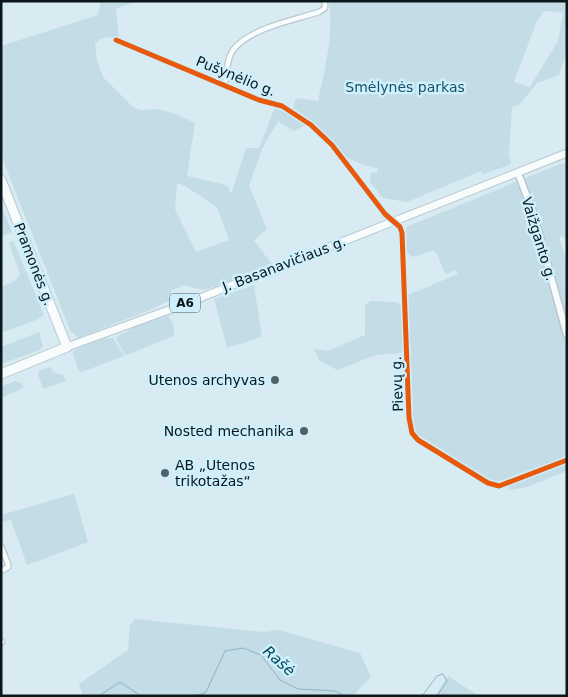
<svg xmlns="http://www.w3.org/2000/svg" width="568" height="697" viewBox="0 0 568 697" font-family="'DejaVu Sans',sans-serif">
  <rect width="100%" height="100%" fill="#d8ebf2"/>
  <path fill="#c3dce6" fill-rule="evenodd" d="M 101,1 L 137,1 L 116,9 L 119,39 C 109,36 103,37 95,43 L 97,61 L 103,77 L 134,108 L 141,110 L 158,109 L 173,113 L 195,123 L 187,176 L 223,184 L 228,187 L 231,194 L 246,148 L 259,148 L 275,107 L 306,125 L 294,131 L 278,121 L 262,149 L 249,186 L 267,229 L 254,240 L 273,266 L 204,290 L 183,285 L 171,291 L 172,299 L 150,310 L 78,338 L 70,330 L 1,155 L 1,46 L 98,15 ZM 177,183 L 185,186 L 217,207 L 229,240 L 196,252 L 175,209 Z
    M 329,1 L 567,1 L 567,51 L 559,75 L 537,83 L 520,104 L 512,107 L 509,154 L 511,164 L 482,175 L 481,171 L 407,202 L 383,198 L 370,182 L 371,173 L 378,172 L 377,168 L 364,165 L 345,157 L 331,140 L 313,122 L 293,108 L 296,98 L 318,101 C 325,69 334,33 329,1 ZM 544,11 L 563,13 L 558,41 L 530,87 L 514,82 L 536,23 Z
    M 567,163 L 567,239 L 565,240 L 564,236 L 559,237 L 567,262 L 567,457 L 496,482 L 487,478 L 414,432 L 408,295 L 458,274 L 456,270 L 447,274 L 445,273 L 436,252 L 433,250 L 413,257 L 407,253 L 406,227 L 560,164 Z
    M 1,205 L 12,232 L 2,236 L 1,235 Z
    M 12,241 L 14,242 L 44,315 L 36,320 L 1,333 L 1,291 L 3,286 L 15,281 L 20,274 L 9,243 Z
    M 254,285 L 262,337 L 227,348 L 214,299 Z
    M 371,301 L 396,302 L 403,306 L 404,348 L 401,353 L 376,355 L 337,370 L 319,360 L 314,349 L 328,351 L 365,335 L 365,305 Z
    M 164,314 C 172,317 176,329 173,336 L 127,355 L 125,355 L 116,339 L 117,336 L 128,331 L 133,326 Z
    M 39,332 L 43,346 L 40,350 L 1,364 L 1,347 Z
    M 113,338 L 124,356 L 82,372 L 79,371 L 73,355 L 73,351 L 99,339 Z
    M 51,367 L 53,372 L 63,375 L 66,381 L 43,389 L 38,374 L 39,371 Z
    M 16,381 L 22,383 L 23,387 L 18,391 L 1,398 L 1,386 Z
    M 567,462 L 567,471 L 527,487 L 509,490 L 508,484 Z
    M 74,494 L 88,542 L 27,565 L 11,520 L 1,522 L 1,515 Z
    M 135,619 L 264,632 L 279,630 L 360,653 L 371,677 L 353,696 L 81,696 L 82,694 L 79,684 L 128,650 L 130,625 Z
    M 448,676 L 479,696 L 435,696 Z"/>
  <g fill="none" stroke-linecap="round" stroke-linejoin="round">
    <path stroke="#8eb4c3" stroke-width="1" d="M 99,696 L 120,682 L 141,696
      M 196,696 L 206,692 L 225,651 L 243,648 L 261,655 L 280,680 L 298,689 L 335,691 L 345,696
      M 422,696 L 437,676 L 443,674 L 447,681 L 437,696"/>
    <g stroke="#b9c8ce" stroke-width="7">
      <path id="street" d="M 116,40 L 259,100 L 282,106 L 311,125 L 332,145 L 385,214 L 400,227 L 402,233 L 409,418 L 412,433 L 418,440 L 488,483 L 499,486 L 567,460
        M 225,85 C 227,74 226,60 233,50 C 250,28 294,20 319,12 L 325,8 L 325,1
        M 1,546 L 8,564 L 8,567 L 1,571
        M 1,641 L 2,642"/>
    </g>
    <g stroke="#b9c8ce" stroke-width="9">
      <path id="secondary" d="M 518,173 L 533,212 L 567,335"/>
    </g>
    <g stroke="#b9c8ce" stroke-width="9">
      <path id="primary" d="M 67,347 L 177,307 L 567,153"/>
    </g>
    <g stroke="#b9c8ce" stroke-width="11">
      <path id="highway" d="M 1,180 L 67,347 L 1,374"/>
    </g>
    <use href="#street" stroke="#f9fcfd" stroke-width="4.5"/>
    <use href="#secondary" stroke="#f9fcfd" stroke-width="6"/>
    <use href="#primary" stroke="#f9fcfd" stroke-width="7"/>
    <use href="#highway" stroke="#f9fcfd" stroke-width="9"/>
    <g stroke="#ceeffc" stroke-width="8">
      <path id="cycleway" d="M 116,40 L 259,100 L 282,106 L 311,125 L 332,145 L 385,214 L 400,227 L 402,233 L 409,418 L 412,433 L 418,440 L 488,483 L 499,486 L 567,460"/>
    </g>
    <use href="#cycleway" stroke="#e8590c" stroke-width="5"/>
  </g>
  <g fill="#526166" stroke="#ceeffc" stroke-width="2">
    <circle cx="275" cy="380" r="5"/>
    <circle cx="304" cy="431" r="5"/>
    <circle cx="165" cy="473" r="5"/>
  </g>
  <g text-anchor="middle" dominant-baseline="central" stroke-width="5" stroke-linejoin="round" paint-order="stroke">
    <rect fill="#ceeffc" stroke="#45575e" stroke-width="1" x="170" y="293.5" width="30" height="19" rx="4"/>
    <g font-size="12" font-weight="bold" fill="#0a161a">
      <text x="185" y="303">A6</text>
    </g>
    <g font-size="14" fill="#0a161a" stroke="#ceeffc">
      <text transform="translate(236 76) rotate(22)">Pušynėlio g.</text>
      <text transform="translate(539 239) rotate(73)">Vaižganto g.</text>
      <text transform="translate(34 264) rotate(69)">Pramonės g.</text>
      <text transform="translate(284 264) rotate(-21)">J. Basanavičiaus g.</text>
      <text transform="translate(397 384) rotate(-92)">Pievų g.</text>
    </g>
    <g font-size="14" fill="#145367" stroke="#ceeffc">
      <text x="405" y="87">Smėlynės parkas</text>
    </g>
    <g font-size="14" fill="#0a161a" stroke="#ceeffc" text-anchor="end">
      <text x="265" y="380">Utenos archyvas</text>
      <text x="294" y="431">Nosted mechanika</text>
      <text x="175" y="465" text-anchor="start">AB „Utenos<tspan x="175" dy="16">trikotažas“</tspan></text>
    </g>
    <g font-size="15" font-style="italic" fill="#04495d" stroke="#ceeffc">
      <text transform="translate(279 661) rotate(42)">Rašė</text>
    </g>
  </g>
  <rect width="568" height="697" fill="none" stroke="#0a161a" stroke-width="5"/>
</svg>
